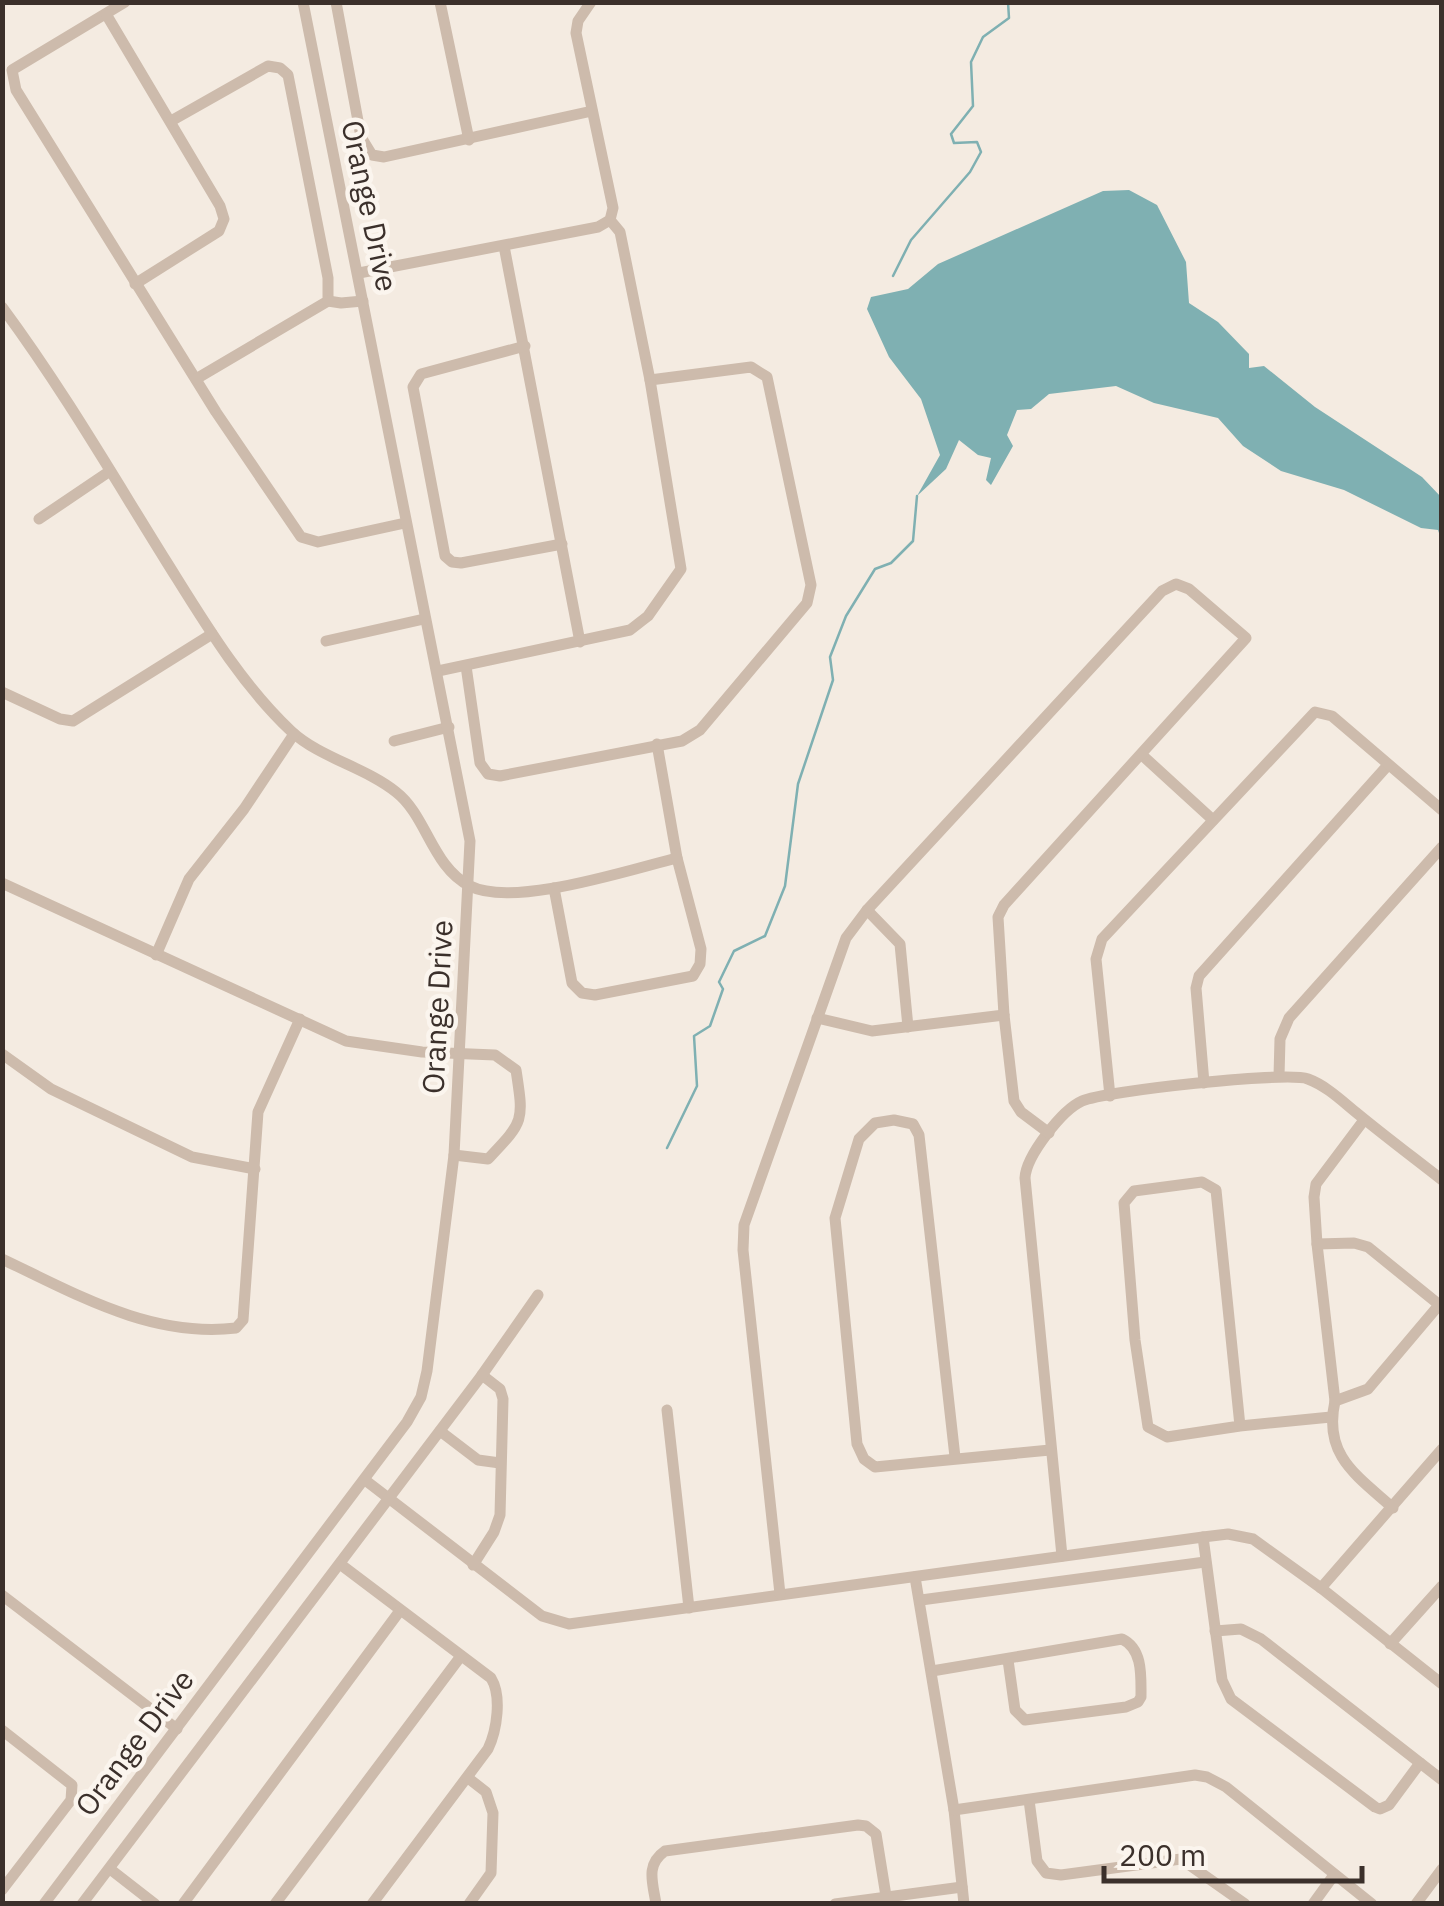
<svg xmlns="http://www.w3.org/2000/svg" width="1444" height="1906" font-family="'IBM Plex Sans',sans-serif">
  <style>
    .water { fill: #7fb0b2 }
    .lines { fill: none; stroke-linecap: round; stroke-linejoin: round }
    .stream { stroke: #7fb0b2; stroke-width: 2.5 }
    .minor { stroke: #cdbbac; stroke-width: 11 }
    .labels { text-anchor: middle; stroke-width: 9; stroke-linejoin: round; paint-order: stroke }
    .street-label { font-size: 30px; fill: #3b302b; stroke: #fbf5ee }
  </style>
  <rect width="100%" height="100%" fill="#f4ebe1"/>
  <!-- water -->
  <polygon class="water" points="1129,190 1157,205 1186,262 1189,303 1218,322 1249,354 1249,368 1264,366 1315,407 1422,477 1441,497 1441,539 1438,530 1421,528 1344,490 1281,471 1243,446 1218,418 1154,403 1116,386 1049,394 1031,409 1017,410 1007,435 1013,446 991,485 986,480 991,458 978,455 959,440 946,469 917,496 940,455 921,399 889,357 867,309 871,297 908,289 938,264 1103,191"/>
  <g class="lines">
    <!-- stream -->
    <g class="stream">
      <polyline points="893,276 911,240 970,172 981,152 977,142 954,143 951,134 973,106 971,62 983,37 1009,18 1008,2"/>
      <polyline points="667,1148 697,1086 694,1036 710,1026 723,989 719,982 734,951 765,936 785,886 798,784 833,680 830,657 846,616 875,569 891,563 913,541 917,496"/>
    </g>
    <!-- minor -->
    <g class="minor">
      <polyline points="125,2 12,70 16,90 216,412 301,537 318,542 405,523"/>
      <polyline points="336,2 361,137 372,155 384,157 592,111"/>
      <polyline points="440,2 469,140"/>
      <polyline points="106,14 220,206 224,219 219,231 135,284"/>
      <polyline points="171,121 268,66 280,68 288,75 328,278 328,301 196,379"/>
      <polyline points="504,246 580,642"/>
      <polyline points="359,273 598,227 610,220 613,208 576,33 578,21 591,2"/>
      <polyline points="328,301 341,303 363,301"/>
      <path d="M2 307C62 388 113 476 166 561 203 620 240 683 291 731 320 758 365 767 396 792 427 816 432 867 470 886 513 908 628 870 677 858"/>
      <polyline points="525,346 421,374 413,387 445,556 452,562 461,563 562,544"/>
      <polyline points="39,519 110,471"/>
      <polyline points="326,641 424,619"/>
      <polyline points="466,666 480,763 488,774 500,776 682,741 700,730 807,603 811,585 767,377 751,367 650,380"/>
      <polyline points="438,671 630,630 648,616 681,569 650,380 620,232 610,220"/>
      <polyline points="2,692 60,719 73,721 212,634"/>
      <polyline points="394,741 449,727"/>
      <polyline points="1142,755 1213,820"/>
      <path d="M2 883 346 1041 422 1052 495 1055 516 1070C524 1122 524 1121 488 1159L454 1155"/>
      <polyline points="554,888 572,983 582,993 595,995 693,976 700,964 701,949 677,858 657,744"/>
      <polyline points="867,910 900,944 908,1027"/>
      <polyline points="156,955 189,879 244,809 294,734"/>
      <polyline points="817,1018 872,1031 1004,1015"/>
      <polyline points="2,1054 51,1089 192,1157 255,1169"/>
      <polyline points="1279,1076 1280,1039 1289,1018 1442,847"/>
      <polyline points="1204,1083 1196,988 1199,976 1388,765"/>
      <polyline points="1110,1096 1096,959 1102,939 1315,712 1332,716 1442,810"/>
      <path d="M1364 1120 1316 1184 1314 1197 1317 1244 1335 1401C1323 1455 1356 1475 1393 1508"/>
      <polyline points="1317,1244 1354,1243 1368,1247 1442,1307"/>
      <path d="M2 1259C76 1294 151 1338 236 1328L243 1320 258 1112 300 1019"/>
      <polyline points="1335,1401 1368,1389 1439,1305"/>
      <polyline points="667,1410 689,1608"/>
      <polyline points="1240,1426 1216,1190 1202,1182 1134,1191 1124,1203 1135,1340 1148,1427 1167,1437 1240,1426 1331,1417"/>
      <polyline points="440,1431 478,1460 500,1463"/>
      <polyline points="955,1457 919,1135 913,1124 894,1120 875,1123 859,1139 835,1218 857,1444 864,1459 875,1467 1050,1450"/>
      <polyline points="365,1480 542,1616 569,1624 1203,1537 1228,1534 1253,1539 1321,1588 1442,1684"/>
      <polyline points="1203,1537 1222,1680 1231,1699 1375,1807 1380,1809 1389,1805 1420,1763"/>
      <path d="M1062 1556 1025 1178C1026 1156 1062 1110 1082 1101 1104 1091 1287 1071 1308 1079 1327 1086 1343 1102 1358 1114 1386 1137 1414 1158 1442 1180"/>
      <path d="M340 1564 491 1678C502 1696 497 1730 488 1749L372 1904"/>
      <polyline points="473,1565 494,1532 500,1515 503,1399 500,1389 482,1375"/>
      <polyline points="915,1577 954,1810 964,1904"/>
      <polyline points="1321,1588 1442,1449"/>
      <polyline points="780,1594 743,1250 744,1225 846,938 867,910 1162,591 1176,584 1189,589 1246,638 1004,905 998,917 1004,1015 1014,1101 1021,1112 1049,1133"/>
      <polyline points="2,1595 177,1729"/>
      <polyline points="921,1600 1205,1562"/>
      <polyline points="1215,1631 1241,1629 1261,1639 1442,1780"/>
      <polyline points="1390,1644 1442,1586"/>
      <path d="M932 1671 1122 1639C1143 1649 1141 1676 1141 1697L1138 1702 1126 1707 1025 1720 1015 1710 1008 1660"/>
      <polyline points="2,1730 72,1785 71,1800 2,1890"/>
      <polyline points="468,1778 486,1792 493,1813 491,1873 469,1904"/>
      <polyline points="1029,1800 1037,1861 1046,1873 1061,1875 1181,1859 1245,1904"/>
      <polyline points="954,1810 1195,1775 1207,1777 1226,1787 1372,1904"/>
      <polyline points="110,1869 155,1904"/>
      <polyline points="44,1904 407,1422 421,1397 427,1371 454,1155 470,841 303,2"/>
      <polyline points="82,1904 482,1375 538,1295"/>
      <polyline points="183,1904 399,1612"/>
      <polyline points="275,1904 461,1656"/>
      <path d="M656 1904C653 1883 645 1865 665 1851L858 1825 866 1826 876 1834 886 1896"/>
      <polyline points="835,1904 962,1887"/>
      <polyline points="1313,1904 1334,1875"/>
      <polyline points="1416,1904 1442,1869"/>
    </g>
  </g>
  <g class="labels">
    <!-- street labels -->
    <g class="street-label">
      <text transform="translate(369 206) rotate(78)" y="10">Orange Drive</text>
      <text transform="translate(438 1007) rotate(-87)" y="10">Orange Drive</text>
      <text transform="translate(135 1743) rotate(-53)" y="10">Orange Drive</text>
    </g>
  </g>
  <!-- border -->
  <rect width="1444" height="1906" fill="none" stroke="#3b302b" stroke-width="10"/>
  <!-- scale -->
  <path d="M1104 1866v15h258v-15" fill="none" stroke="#3b302b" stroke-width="5"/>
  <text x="1119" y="1866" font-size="30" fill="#3b302b" stroke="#fbf5ee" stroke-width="8" paint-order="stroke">200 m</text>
</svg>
